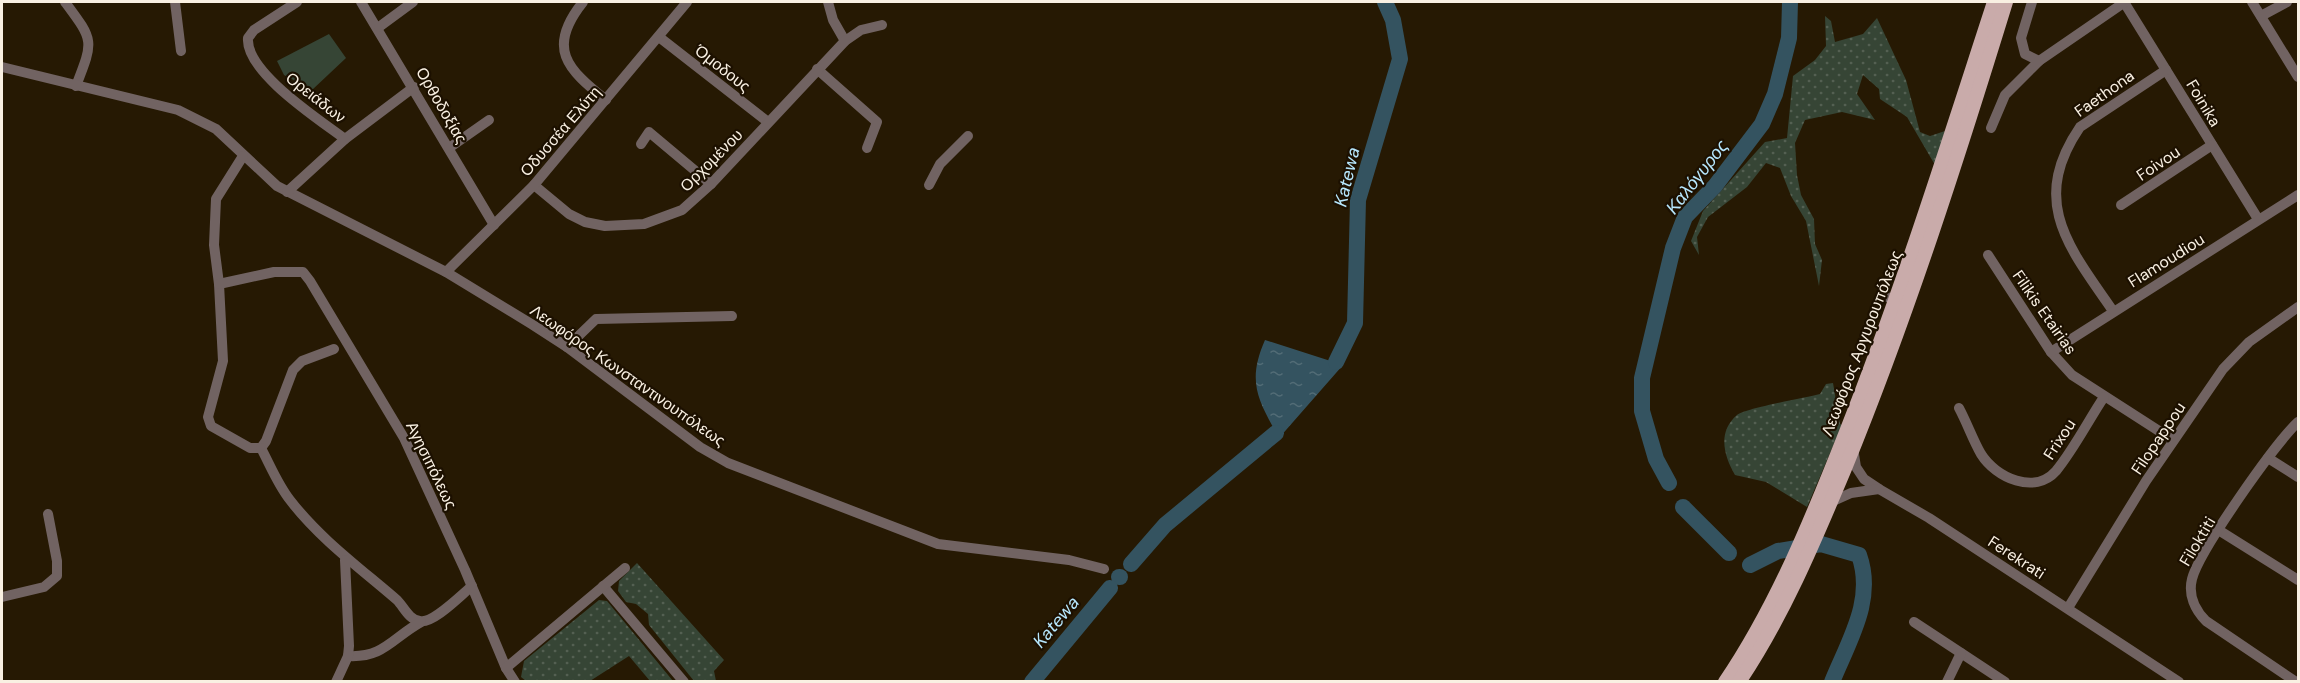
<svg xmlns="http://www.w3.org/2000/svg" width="2300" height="683" font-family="'DM Sans',sans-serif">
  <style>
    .grass { fill: url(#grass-dots) }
    .green { fill: #364535 }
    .water { fill: url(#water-ripples) }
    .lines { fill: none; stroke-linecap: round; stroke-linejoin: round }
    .river { stroke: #345360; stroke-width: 16 }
    .minor { stroke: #716362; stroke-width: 10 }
    .major { stroke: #c9abaa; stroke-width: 14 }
    .labels { text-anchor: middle; stroke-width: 4.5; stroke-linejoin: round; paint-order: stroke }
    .street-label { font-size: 16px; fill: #f9f0e2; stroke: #1c1000 }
    .water-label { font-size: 18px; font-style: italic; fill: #b7e7fd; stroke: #1c1000 }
  </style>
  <defs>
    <pattern id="grass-dots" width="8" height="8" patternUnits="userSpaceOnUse" patternTransform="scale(1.5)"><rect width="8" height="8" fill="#364535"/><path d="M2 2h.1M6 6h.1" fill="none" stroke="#546052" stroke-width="1.8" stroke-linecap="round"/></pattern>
    <pattern id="water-ripples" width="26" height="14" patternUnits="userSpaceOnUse" patternTransform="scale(1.5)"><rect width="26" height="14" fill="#345360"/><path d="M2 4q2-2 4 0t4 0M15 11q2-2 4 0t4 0" fill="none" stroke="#526c76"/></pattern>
  </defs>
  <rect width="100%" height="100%" fill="#261903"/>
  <!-- grass -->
  <g class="grass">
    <polygon points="1825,16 1831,21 1835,42 1863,34 1877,18 1906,80 1920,132 1930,136 1945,131 1935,165 1907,117 1880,99 1879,89 1863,75 1857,94 1875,120 1842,112 1805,120 1795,143 1797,175 1801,195 1814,219 1815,244 1822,260 1819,286 1806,221 1791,196 1780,168 1766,163 1747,187 1708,217 1697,237 1699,255 1691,241 1703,211 1765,142 1787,138 1793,76 1815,60 1826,46"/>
    <path d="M1833 383 1840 424 1842 425 1807 507 1766 482 1735 475C1724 456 1717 432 1737 415 1746 408 1805 398 1820 394L1826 384Z"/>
    <polygon points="637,563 724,660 714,671 716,681 694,681 649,625 648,614 636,604 626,602 618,591 619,581"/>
    <polygon points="599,600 607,601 673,681 650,681 629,656 590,681 526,681 521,677 524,661"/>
  </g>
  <!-- green -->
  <polygon class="green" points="329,34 346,58 312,90 284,75 277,61"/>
  <!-- water -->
  <path class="water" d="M1265 340 1343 365 1279 438C1259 401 1246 383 1265 340Z"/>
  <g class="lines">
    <!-- river -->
    <g class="river">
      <polyline points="1336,362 1355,323 1358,200 1400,59 1393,20 1385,2"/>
      <polyline points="1669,483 1656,459 1642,411 1642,378 1673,248 1685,217 1715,186 1762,124 1775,94 1789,38 1790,2"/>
      <polyline points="1683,507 1729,553"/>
      <polyline points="1131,564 1165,525 1276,433"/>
      <path d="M1750 565 1778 551 1821 544 1859 555C1875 600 1849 640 1832 682"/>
      <polyline points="1119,577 1120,577"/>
      <polyline points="1032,682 1110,588"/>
    </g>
    <!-- minor -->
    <g class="minor">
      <path d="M65 2C94 41 94 40 76 86"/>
      <polyline points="175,2 181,51"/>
      <path d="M297 2 254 30 248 38C245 72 320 120 345 139"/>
      <polyline points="361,2 494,225"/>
      <path d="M583 2C546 48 567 69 606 100"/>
      <polyline points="828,2 833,20 845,41"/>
      <polyline points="2032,2 2021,38 2025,54 2039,61"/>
      <polyline points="2124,2 2258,219"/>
      <polyline points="2252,2 2298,77"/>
      <polyline points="2261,16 2287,2"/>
      <polyline points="379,27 413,2"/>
      <polyline points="659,37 768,122"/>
      <polyline points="2,67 178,110 216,129 277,186 446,272 533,325 567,347 700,447 728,463 938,544 1069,560 1104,569"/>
      <polyline points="817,69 877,122 867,148"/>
      <polyline points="1991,128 2005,95 2039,61 2125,2"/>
      <polyline points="641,144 649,132 711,184"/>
      <polyline points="449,148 489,120"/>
      <polyline points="243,156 216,199 214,245 219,284 223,361 208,417 211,426 250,448 261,448 266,441 293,370 302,361 334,349"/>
      <polyline points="534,185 569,214 585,222 605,226 644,224 682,210 711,184 845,41 861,30 882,25"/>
      <polyline points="929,185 940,164 968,136"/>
      <polyline points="287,192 345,139 414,87"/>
      <polyline points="2121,205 2212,145"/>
      <polyline points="1988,255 2051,352 2072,375 2173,440"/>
      <polyline points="446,272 534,185 687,2"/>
      <polyline points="219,284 274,272 303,272 310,281 404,438 465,570 506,668 515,682"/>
      <polyline points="1881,295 1896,300"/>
      <path d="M2113 311C2069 247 2029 202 2080 127L2166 70"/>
      <polyline points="567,347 596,319 732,316"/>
      <polyline points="2051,352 2298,195"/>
      <path d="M1959 408C1967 423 1973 440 1981 454 1996 478 2035 495 2056 471 2074 449 2088 421 2104 397"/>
      <path d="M261 448C270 465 278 485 290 500 320 539 360 568 397 600 404 607 409 620 420 621 433 624 461 595 472 586"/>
      <polyline points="1853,448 1856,467 1864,479 1879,489 1929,518 2179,682"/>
      <polyline points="2268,458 2298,477"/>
      <polyline points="1831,502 1851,493 1879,489"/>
      <polyline points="2220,531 2298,580"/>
      <polyline points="603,586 684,682"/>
      <polyline points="2,597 44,587 57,576 57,561 48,514"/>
      <polyline points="2068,608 2146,481 2223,369 2249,342 2298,307"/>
      <polyline points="1914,622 2005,682"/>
      <path d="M348 656C384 658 392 638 421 622"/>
      <polyline points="506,668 625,568"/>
      <polyline points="336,682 348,656 349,646 345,560"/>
      <polyline points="1947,682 1961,653"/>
      <path d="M2296 682 2206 621C2195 610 2188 595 2192 579 2199 551 2276 442 2298 422"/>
    </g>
    <!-- major -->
    <g class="major">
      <path d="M1725 682C1777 605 1812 518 1846 432 1902 290 1947 146 1994 2"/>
      <path d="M1739 682C1784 615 1815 540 1846 466 1908 314 1958 158 2006 2"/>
    </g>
  </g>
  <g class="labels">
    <!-- street labels -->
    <g class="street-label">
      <text transform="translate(723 68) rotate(38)" y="6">Όμοδους</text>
      <text transform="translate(2104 93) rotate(-35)" y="6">Faethona</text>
      <text transform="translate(316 97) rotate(38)" y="6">Ορειάδων</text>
      <text transform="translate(2204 103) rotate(59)" y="6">Foinika</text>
      <text transform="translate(442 105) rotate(60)" y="6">Ορθοδοξίας</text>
      <text transform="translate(560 131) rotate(-49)" y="6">Οδυσσέα Ελύτη</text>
      <text transform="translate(711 160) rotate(-45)" y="6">Ορχομένου</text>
      <text transform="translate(2158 163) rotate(-34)" y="6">Foivou</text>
      <text transform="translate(2166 260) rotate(-32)" y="6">Flamoudiou</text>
      <text transform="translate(2045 312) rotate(55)" y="6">Filikis Etairias</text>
      <text transform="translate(1861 343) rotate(-69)" y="6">Λεωφόρος Αργυρουπόλεως</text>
      <text transform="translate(628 375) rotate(35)" y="6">Λεωφόρος Κωνσταντινουπόλεως</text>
      <text transform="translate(2158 438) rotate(-56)" y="6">Filopappou</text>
      <text transform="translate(2059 439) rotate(-57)" y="6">Frixou</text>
      <text transform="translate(432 465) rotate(64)" y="6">Αγησιπόλεως</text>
      <text transform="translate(2197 541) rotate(-59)" y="6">Filoktiti</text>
      <text transform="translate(2017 557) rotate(33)" y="6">Ferekrati</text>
    </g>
    <!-- water labels -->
    <g class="water-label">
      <text transform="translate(1347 177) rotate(-77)" y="6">Katewa</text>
      <text transform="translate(1697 177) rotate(-52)" y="6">Καλόγυρος</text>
      <text transform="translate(1056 622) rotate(-50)" y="6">Katewa</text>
    </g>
  </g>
  <!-- border -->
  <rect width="2300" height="683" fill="none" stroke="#f9f0e2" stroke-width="6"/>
</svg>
